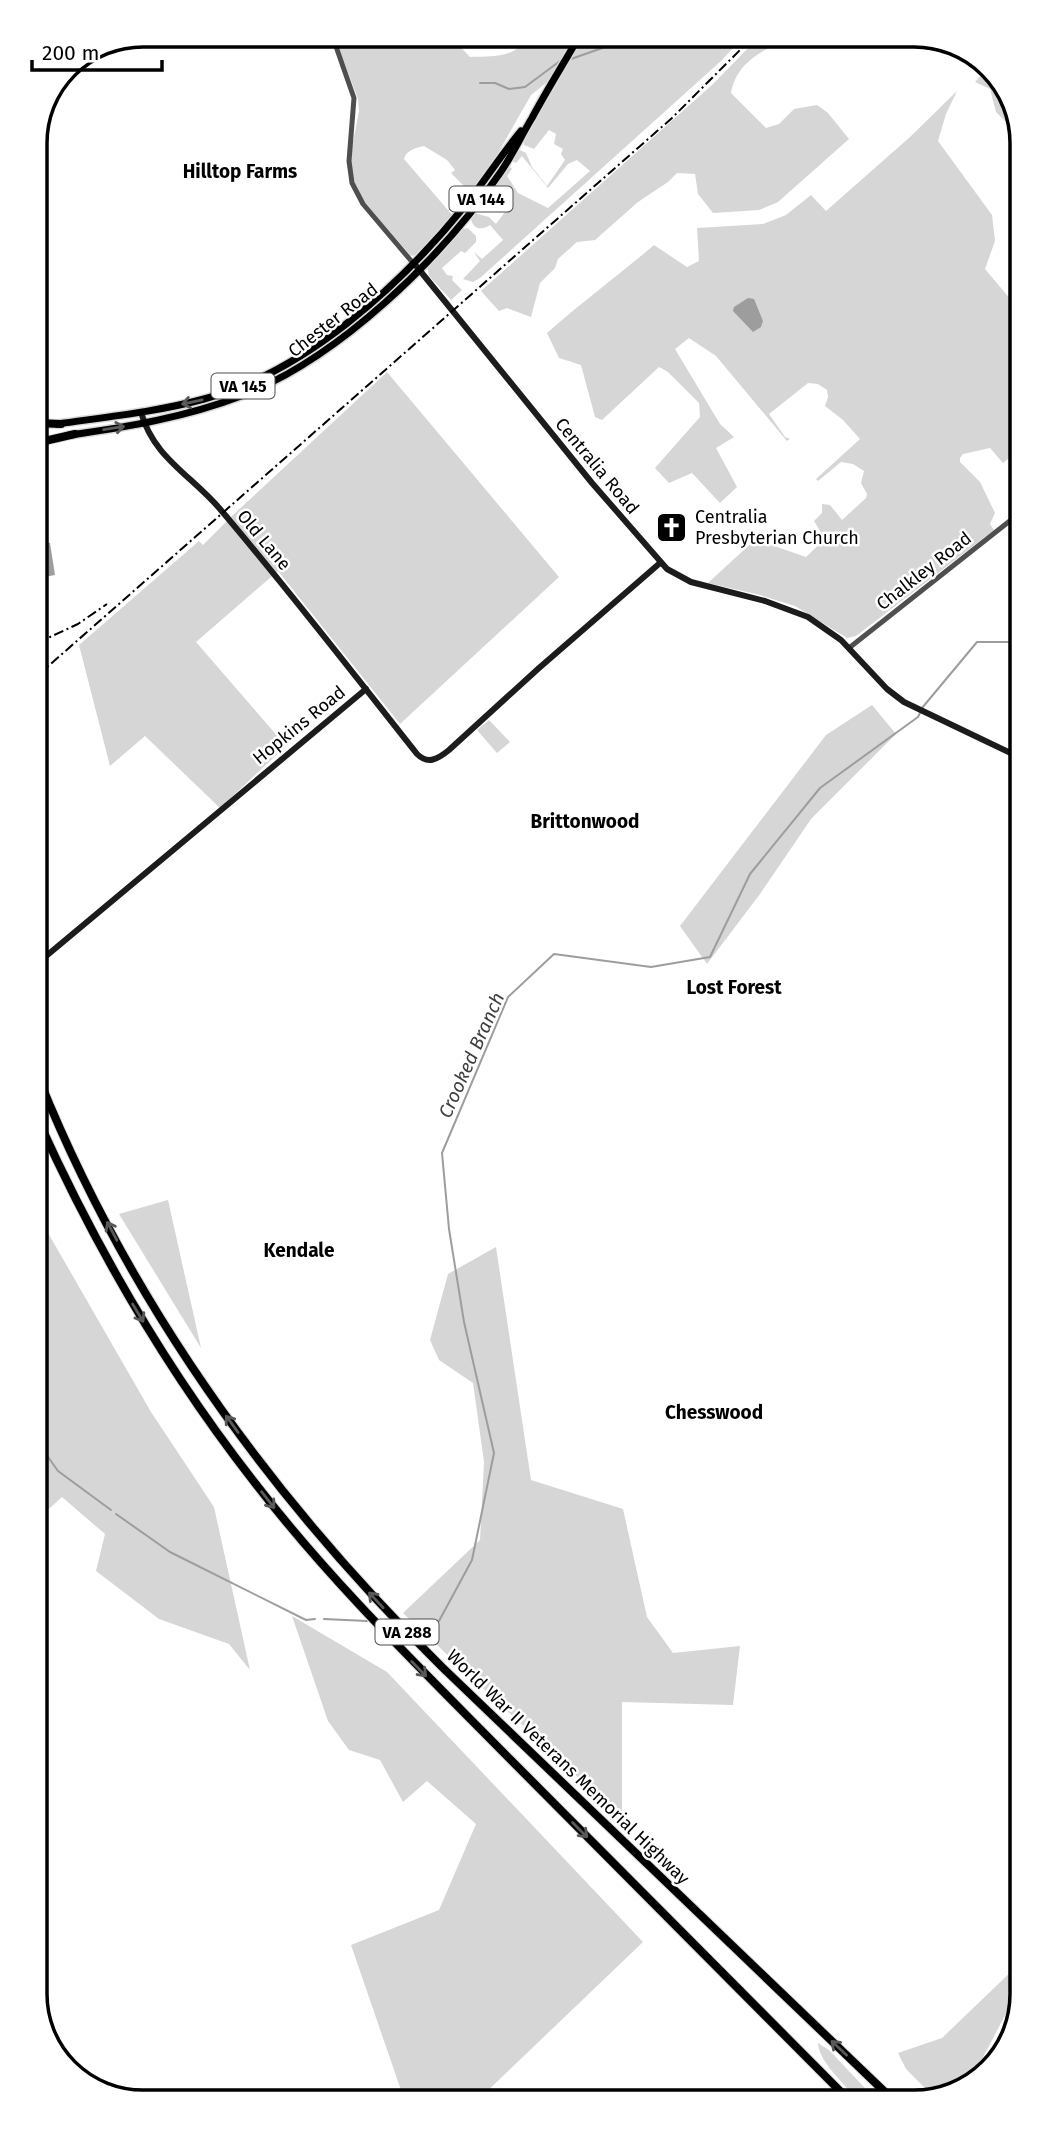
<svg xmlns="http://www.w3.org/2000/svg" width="1057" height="2137" font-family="'Fira Sans',sans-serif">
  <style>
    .green { fill: #d6d6d6 }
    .water { fill: #9d9d9d }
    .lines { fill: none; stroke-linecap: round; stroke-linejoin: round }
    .stream { stroke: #9d9d9d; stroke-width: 2 }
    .primary-casing { stroke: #dbdbdb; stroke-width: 10 }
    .motorway-casing { stroke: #dbdbdb; stroke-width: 10 }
    .tertiary { stroke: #4f4f4f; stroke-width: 5 }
    .secondary { stroke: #1c1c1c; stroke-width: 6 }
    .primary { stroke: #000; stroke-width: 7 }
    .motorway { stroke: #000; stroke-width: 8 }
    .rail { stroke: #000; stroke-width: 2; stroke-dasharray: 10 3.5 2 3.5; stroke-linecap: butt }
    .oneway { stroke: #595959 }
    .labels { text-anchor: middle; stroke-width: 5; stroke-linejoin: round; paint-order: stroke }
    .shield { fill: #fff; stroke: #4c4c4c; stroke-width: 2 }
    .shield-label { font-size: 16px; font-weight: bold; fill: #000 }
    .street-label { font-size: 18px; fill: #000; stroke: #fff }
    .poi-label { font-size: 18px; fill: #000; stroke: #fff; text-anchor: start }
    .neighbourhood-label { font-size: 19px; font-weight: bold; fill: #000; stroke: #fff }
    .water-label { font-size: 19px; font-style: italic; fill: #3e3e3e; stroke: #fff }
    .rim { fill: none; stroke: #000; stroke-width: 3.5 }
  </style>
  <rect width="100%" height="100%" fill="#fff"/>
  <!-- green -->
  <g class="green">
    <path d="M334 35H449L470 57C494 56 516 59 528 35H578L551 79 531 95 485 176 471 193 451 173 455 170 447 160 424 146C416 148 406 150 404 159L453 216 419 254 411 256 365 203 356 189 352 174 350 158 359 111 358 99Z"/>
    <path d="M583 35H745L721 61 480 278 473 282 463 279 480 261 474 252 482 259 503 240 490 225C482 231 472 229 471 218L474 213 489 217 496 224 514 200 494 186 509 166 512 169 507 176 518 193 548 208 590 171 577 160 568 164 548 188 522 156 516 163 511 160 520 150 526 153 532 167 547 186 565 160 561 154 563 149 554 144 556 134 549 130 534 149 524 145 523 138Z"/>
    <path d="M771 35H799C770 47 737 58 731 93L766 128 779 124 794 109 817 105 828 113 849 139 778 202 759 210 713 213 698 194 695 174 677 173 668 182 638 202 595 240 577 242 558 259 555 268 540 283 531 317 507 308 499 311 481 291 713 84 754 42 762 41 767 45 773 38Z"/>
    <polygon points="988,68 1014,102 1012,128 996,112 990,89 975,82"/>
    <path d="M957 91 946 114 938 141 992 215 995 241 985 269 1012 301 1015 298V453L1003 463 990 448 963 454 960 458V462L980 482 995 513 990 524 994 530 856 636 847 638 795 606 760 595 708 583 759 536 774 546 806 557 825 539 814 521 822 513V504L830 505 842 520 866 498 867 494 861 483 864 471 853 464 841 462 818 481 816 479 860 439 843 420 825 406 828 397 827 390 818 384 808 383 769 414 785 437 790 439 787 441 716 356 689 338 675 349 720 424 734 437 716 448 737 487 720 503 692 473 669 483 655 468 700 417 699 403 668 372 659 367 602 420 595 417 581 365 559 358 547 333C582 302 619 275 654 245L687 267 699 261 697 228 763 224 786 215 811 195 826 211 910 137Z"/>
    <polygon points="468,228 476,236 476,242 465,253 461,251 442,268 447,275 453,276 452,280 462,290 451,300 429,276 427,266 463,229"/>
    <polygon points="387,372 559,577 400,724 278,571 196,642 286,746 220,808 145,736 110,766 79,645 199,541 203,545 233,515"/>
    <polygon points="872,705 896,734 811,819 760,894 707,964 680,926 826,735"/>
    <polygon points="489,720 510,742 497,753 477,730"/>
    <polygon points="168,1200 201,1348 119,1214"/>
    <polygon points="40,1219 151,1412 214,1507 250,1670 229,1644 159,1619 96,1571 105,1534 62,1497 41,1516"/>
    <polygon points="496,1247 531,1480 623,1509 647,1617 673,1653 740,1646 733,1705 622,1702 622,1819 403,1613 480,1540 484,1462 473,1383 439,1360 430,1340 448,1274"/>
    <polygon points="292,1616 387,1672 643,1942 480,2098 404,2099 351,1945 439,1910 476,1824 427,1781 403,1802 380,1760 349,1750 328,1721"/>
    <polygon points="1017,1966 1022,1969 1022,1983 970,2082 955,2094 931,2094 906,2069 898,2053 942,2038"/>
    <path d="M818 2043 829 2050 865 2088V2092L861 2095 852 2094C841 2080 819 2061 818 2043Z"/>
  </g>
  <!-- water -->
  <g class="water">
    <polygon points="748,298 754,299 763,321 761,327 753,332 733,311 734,307"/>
    <polygon points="45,541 50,543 55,575 44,577 37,587 37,553"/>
  </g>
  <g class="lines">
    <!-- stream -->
    <g class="stream">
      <polyline points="571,59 608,46 619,35"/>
      <polyline points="480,83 495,83 509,89 525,87 560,61"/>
      <polyline points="922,708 977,642 1016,642"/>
      <polyline points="41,1447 58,1471 111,1510"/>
      <polyline points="116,1514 170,1552 306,1620 315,1619"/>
      <polyline points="324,1619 367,1621"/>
      <polyline points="379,1622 392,1623"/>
      <polyline points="405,1624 428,1626 439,1621 472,1560 494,1453 464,1322 449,1229 442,1153 508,997 554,954 651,967 710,957 750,874 820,788 918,717 920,713"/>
    </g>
    <defs>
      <g id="primary">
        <path d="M57 424C106 417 156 412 204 399 305 372 399 287 464 207 484 182 501 155 521 131"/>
        <path d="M70 435C128 427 186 417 241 396 339 358 441 259 500 173 512 156 521 136 532 118 547 90 564 63 580 35"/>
      </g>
      <g id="motorway">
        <polyline points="36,423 61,424"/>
        <polyline points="36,443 75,434"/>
        <path d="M39 1079C129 1302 272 1499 442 1667L888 2095"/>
        <path d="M39 1122C97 1250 168 1372 255 1483 328 1578 413 1661 497 1746 612 1863 728 1979 844 2095"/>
      </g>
    </defs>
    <!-- primary casing -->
    <use href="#primary" class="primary-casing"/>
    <!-- motorway casing -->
    <use href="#motorway" class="motorway-casing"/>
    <!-- tertiary -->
    <g class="tertiary">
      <polyline points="332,35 354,98 349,161 352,183 363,204 413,263"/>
      <polyline points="849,648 1016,516"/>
      <polyline points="991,2064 1015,2016"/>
    </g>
    <!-- secondary -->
    <g class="secondary">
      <polyline points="417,267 592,483 667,569 691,582 765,601 808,617 841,640 887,689 904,702 1017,756"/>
      <path d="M141 412C153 457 191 475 220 509 288 589 352 672 417 754 428 765 438 759 449 750L539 668 660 563"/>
      <polyline points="39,962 366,689"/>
    </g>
    <!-- primary -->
    <use href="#primary" class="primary"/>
    <!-- motorway -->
    <use href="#motorway" class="motorway"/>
    <!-- rail -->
    <g class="rail">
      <polyline points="37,643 78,624 107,604"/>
      <polyline points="37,676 672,118 755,35"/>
    </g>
  </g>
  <!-- one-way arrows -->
  <defs><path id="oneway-shaft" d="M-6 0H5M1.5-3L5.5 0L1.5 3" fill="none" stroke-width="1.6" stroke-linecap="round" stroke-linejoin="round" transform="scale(1.75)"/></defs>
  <g class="oneway">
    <use href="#oneway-shaft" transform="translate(192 402) rotate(168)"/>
    <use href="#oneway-shaft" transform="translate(114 428) rotate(-9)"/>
    <use href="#oneway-shaft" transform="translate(112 1231) rotate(-118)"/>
    <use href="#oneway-shaft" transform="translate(138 1313) rotate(59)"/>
    <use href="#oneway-shaft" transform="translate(232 1424) rotate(-126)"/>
    <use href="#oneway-shaft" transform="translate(268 1500) rotate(52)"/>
    <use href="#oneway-shaft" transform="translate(376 1600) rotate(-133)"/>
    <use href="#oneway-shaft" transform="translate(419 1669) rotate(46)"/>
    <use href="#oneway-shaft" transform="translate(580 1830) rotate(45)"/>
    <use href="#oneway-shaft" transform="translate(839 2048) rotate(-137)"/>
  </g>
  <!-- icons -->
  <defs>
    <symbol id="church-square" viewBox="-11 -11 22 22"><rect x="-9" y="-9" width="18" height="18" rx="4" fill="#000" stroke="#fff"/><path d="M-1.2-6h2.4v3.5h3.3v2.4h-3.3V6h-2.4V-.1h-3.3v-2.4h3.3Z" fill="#fff"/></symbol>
  </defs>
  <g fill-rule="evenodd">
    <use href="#church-square" x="654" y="510" width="35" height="35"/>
  </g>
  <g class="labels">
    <!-- shield labels -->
    <g class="shield">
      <rect x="449.5" y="186.5" width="63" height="25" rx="5"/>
      <rect x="211.5" y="373.5" width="63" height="25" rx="5"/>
      <rect x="375.5" y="1619.5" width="63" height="25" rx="5"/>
    </g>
    <g class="shield-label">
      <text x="481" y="205">VA 144</text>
      <text x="243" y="392">VA 145</text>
      <text x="407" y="1638">VA 288</text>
    </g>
    <!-- street labels -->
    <g class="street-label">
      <text transform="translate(333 320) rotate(-38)" y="6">Chester Road</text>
      <text transform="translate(597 466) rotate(50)" y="6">Centralia Road</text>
      <text transform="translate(264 540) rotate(50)" y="6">Old Lane</text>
      <text transform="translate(924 571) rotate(-38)" y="6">Chalkley Road</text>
      <text transform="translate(299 725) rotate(-39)" y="6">Hopkins Road</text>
      <text transform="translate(568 1767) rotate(44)" y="6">World War II Veterans Memorial Highway</text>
    </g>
    <!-- poi labels -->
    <g class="poi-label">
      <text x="695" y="523">Centralia<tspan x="695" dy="21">Presbyterian Church</tspan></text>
    </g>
    <!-- neighbourhood labels -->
    <g class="neighbourhood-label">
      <text x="240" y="178">Hilltop Farms</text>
      <text x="585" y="828">Brittonwood</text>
      <text x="734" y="994">Lost Forest</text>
      <text x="299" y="1257">Kendale</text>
      <text x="714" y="1419">Chesswood</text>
    </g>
    <!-- water labels -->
    <g class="water-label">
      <text transform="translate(471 1055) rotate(-66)" y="7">Crooked Branch</text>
    </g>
  </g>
  <!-- crop -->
  <path d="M0 0H1057V2137H0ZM143 47H914A96 96 0 0 1 1010 143V1994A96 96 0 0 1 914 2090H143A96 96 0 0 1 47 1994V143A96 96 0 0 1 143 47Z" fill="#fff" fill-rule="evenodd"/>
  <path class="rim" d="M143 47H914A96 96 0 0 1 1010 143V1994A96 96 0 0 1 914 2090H143A96 96 0 0 1 47 1994V143A96 96 0 0 1 143 47Z"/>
  <!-- scale -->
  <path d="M32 60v10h130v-10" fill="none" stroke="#000000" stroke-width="3.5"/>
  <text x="42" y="60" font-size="21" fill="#000000" stroke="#ffffff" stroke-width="5" paint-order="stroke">200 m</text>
</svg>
